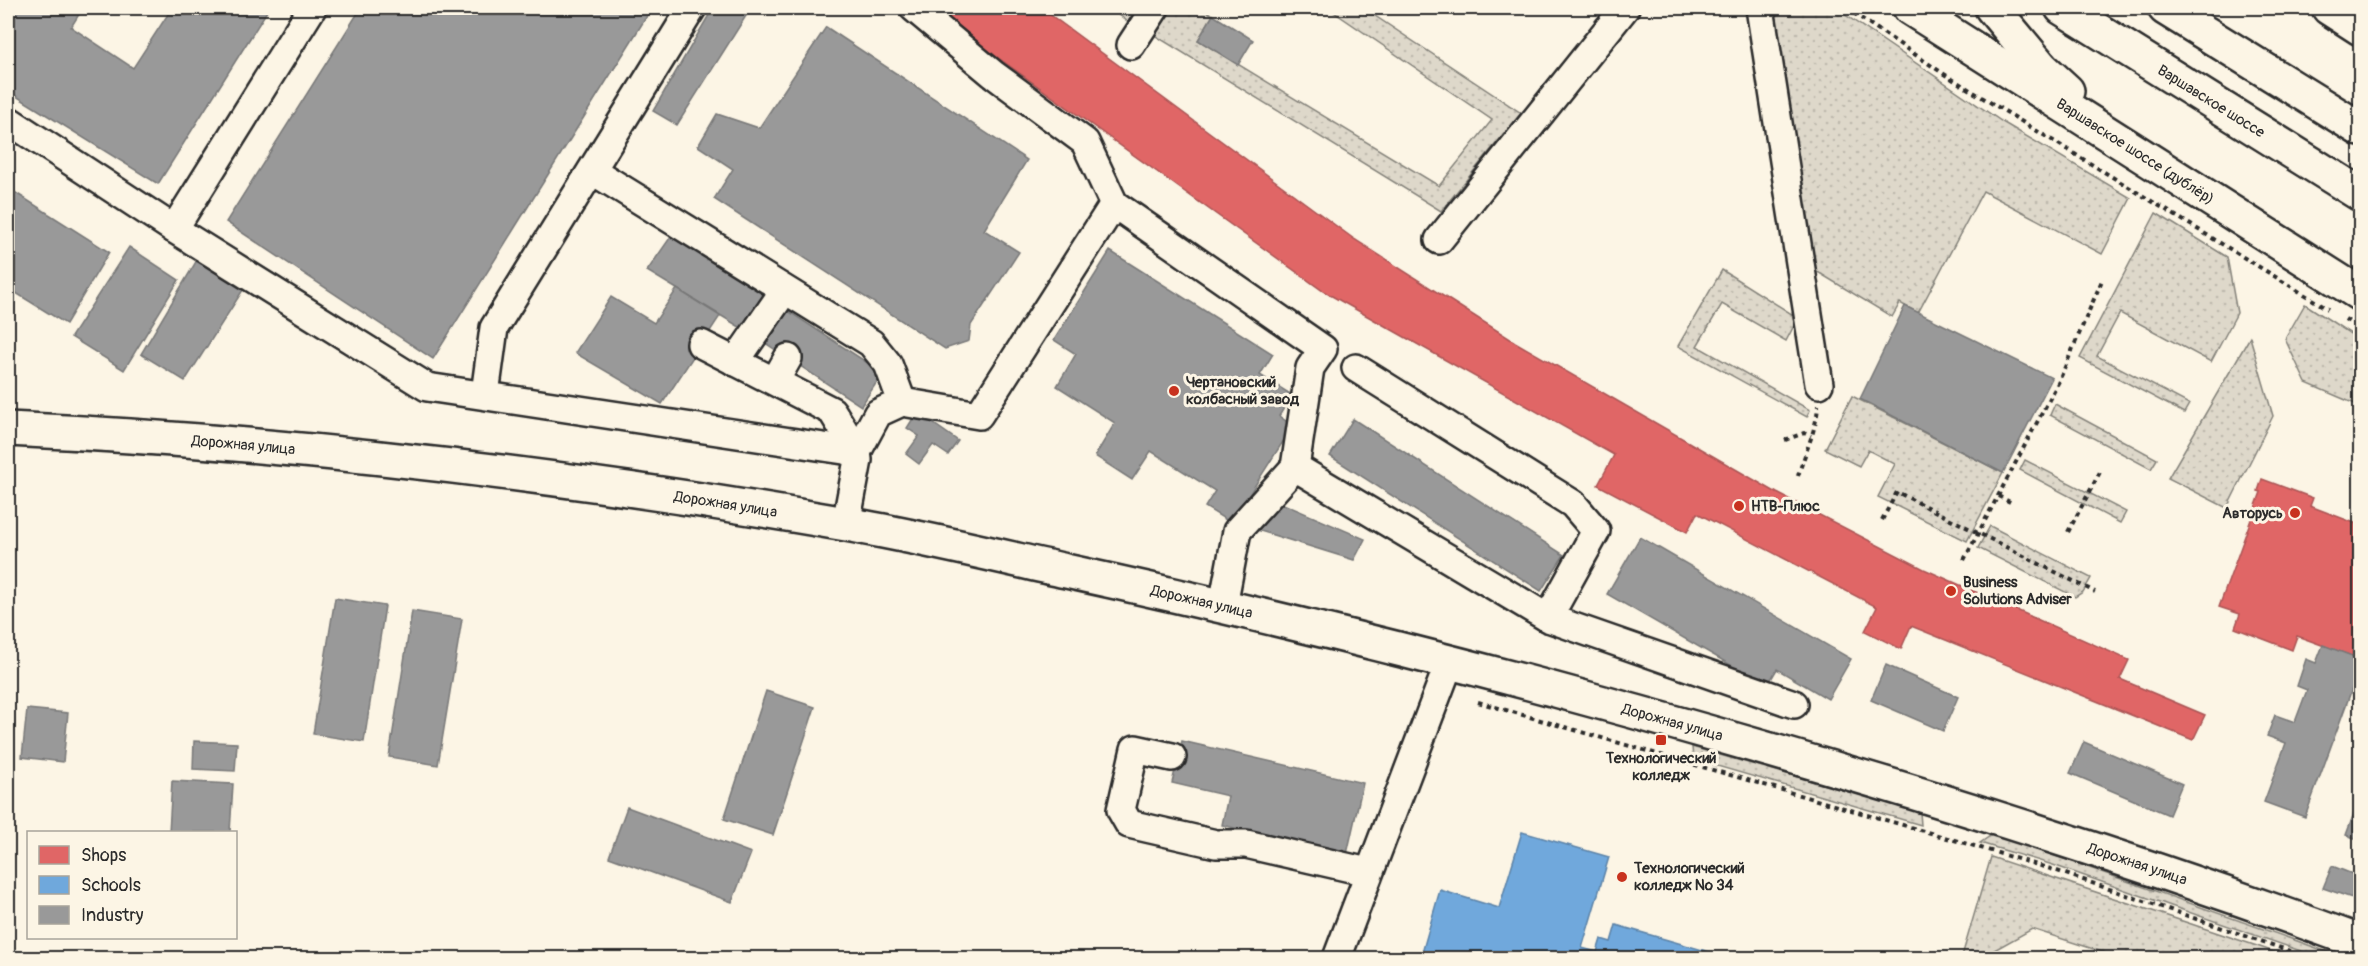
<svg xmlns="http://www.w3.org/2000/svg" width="2368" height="966" font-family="Pangolin,sans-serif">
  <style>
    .grass { fill: url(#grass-dots); stroke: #84827a; stroke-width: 1.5 }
    .shops { fill: #e06666; stroke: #aa5454; stroke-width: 1.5 }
    .schools { fill: #6fa8dc; stroke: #5b82a7; stroke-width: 1.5 }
    .industry { fill: #999; stroke: #787878; stroke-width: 1.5 }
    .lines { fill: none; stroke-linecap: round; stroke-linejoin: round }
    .minor-casing { stroke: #2b2b2b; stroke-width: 32 }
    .major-casing { stroke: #2b2b2b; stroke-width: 38 }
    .path { stroke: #2b2b2b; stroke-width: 4; stroke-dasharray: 4.5 4.5; stroke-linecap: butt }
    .minor { stroke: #fcf5e5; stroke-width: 27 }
    .major { stroke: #fcf5e5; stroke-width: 33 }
    .poi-dot { fill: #c8321e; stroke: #fcf5e5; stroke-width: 2 }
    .labels { text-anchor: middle; stroke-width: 6; stroke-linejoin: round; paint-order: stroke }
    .street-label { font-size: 15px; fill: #2b2b2b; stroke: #fcf5e5 }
    .poi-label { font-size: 15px; font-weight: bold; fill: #2b2b2b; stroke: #fcf5e5; text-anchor: start }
  </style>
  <defs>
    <pattern id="grass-dots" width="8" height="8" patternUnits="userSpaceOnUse" patternTransform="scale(1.5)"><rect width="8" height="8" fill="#ded8ca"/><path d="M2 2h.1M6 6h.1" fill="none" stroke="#bfbaae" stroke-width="1.8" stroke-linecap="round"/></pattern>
  </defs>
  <rect width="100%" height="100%" fill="#fcf5e5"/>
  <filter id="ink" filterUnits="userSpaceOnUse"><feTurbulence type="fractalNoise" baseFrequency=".0167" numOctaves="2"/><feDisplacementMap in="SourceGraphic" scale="12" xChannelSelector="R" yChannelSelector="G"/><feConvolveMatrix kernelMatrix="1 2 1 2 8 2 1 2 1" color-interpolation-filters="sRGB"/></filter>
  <g filter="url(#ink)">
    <!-- grass -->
    <g class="grass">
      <polygon points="1110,8 1142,8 1131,24"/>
      <polygon points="1168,8 1201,8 1213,15 1198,40 1439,186 1492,120 1328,8 1363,8 1521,113 1441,211 1151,33"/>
      <polygon points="1766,8 1835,8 2004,123 2131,198 2102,254 1983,191 1918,313 1900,303 1892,317 1816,271"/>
      <polygon points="2156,213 2227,257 2237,313 2211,362 2120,313 2097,356 2189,404 2184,413 2080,358"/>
      <polygon points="1722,270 1798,318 1786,341 1722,304 1697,346 1810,410 1807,417 1678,346"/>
      <polygon points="2305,304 2360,340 2360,406 2306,383 2285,339"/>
      <polygon points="2250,337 2273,416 2227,508 2168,478"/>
      <polygon points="1852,396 2003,473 1967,541 1878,497 1895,464 1868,450 1859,466 1825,449"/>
      <polygon points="2055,404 2157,459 2151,469 2050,415"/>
      <polygon points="2025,460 2126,512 2120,523 2020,470"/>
      <polygon points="1990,526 2091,578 2083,592 2075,597 1978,548"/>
      <polygon points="1692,747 1920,812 1921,825 1693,759"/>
      <polygon points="1993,834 2300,942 2344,958 2321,958 2053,865 1980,843"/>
      <polygon points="1991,857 2257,946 2291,958 2121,958 2032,929 1980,958 1962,956"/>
    </g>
    <!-- shops -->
    <g class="shops">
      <polygon points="936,8 1041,8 1354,239 1515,342 1777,493 1924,569 2129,660 2120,679 2205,715 2193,740 1911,626 1901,649 1865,631 1877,607 1697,513 1687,532 1598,485 1614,455 1323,291 969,37"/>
      <polygon points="2262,479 2313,498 2310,506 2360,525 2360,659 2297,636 2292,650 2235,628 2240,614 2219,607 2261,492 2258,491"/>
    </g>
    <!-- schools -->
    <g class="schools">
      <polygon points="1522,832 1609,857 1582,948 1597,952 1601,939 1611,942 1616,925 1730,958 1442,958 1422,953 1440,890 1499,908"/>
      <polygon points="1776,952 1788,955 1788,958 1774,958"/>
    </g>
    <!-- industry -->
    <g class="industry">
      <polygon points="8,8 83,8 71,27 133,68 172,8 269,8 158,184 8,91"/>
      <polygon points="361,8 652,8 433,359 226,222"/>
      <polygon points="713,8 751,8 677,125 653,111"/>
      <polygon points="1213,15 1253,40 1238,65 1198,40"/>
      <polygon points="826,27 1027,160 984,230 1019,252 971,325 969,341 945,349 714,199 733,169 698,146 717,114 759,128"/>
      <polygon points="8,188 109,252 66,324 8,288"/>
      <polygon points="672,235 883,373 861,406 753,335 647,271"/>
      <polygon points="129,247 179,280 124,370 71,337"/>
      <polygon points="1110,251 1273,354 1260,375 1292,395 1279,416 1293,426 1231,523 1205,507 1215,491 1151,451 1132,480 1095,456 1115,423 1057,386 1076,354 1054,340"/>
      <polygon points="197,260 243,290 185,381 141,354"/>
      <polygon points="677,289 720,316 662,404 575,353 611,297 654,323"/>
      <polygon points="1905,306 2052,378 2003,473 1860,399"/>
      <polygon points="917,412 958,441 948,455 933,445 919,464 906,454 919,436 907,428"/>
      <polygon points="1353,419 1564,555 1541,591 1330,456"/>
      <polygon points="1274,500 1365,539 1354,560 1257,530"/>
      <polygon points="1640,537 1851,659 1828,699 1777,669 1767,686 1607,594"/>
      <polygon points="335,598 385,606 364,742 313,734"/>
      <polygon points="412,611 462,619 438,765 389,757"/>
      <polygon points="2323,645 2360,659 2360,667 2305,817 2264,802 2286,743 2267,736 2275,715 2295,722 2307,690 2297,686 2306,659 2316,663"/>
      <polygon points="1886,665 1958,697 1943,731 1871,700"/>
      <polygon points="766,691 815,707 773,835 724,819"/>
      <polygon points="27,709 68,713 63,762 22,757"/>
      <polygon points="194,741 237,743 235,771 193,769"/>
      <polygon points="1182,741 1363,783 1347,854 1222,825 1228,796 1172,783"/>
      <polygon points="2084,742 2182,784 2169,815 2070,773"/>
      <polygon points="172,781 233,784 230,832 169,832"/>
      <polygon points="2360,797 2360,840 2346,835"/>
      <polygon points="627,807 751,853 732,902 609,857"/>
      <polygon points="2332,866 2360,877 2355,899 2323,888"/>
    </g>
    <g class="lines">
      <defs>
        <g id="minor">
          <polyline points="914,8 993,74 1085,142 1114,204 1323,349 1310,368 1295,467 1237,531 1223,605"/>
          <polyline points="1760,8 1819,384"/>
          <polyline points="1131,45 1155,8"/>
          <polyline points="8,120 174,229 427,387 857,452 858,460 846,524"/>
          <polyline points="593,171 871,343 888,364 902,402"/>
          <polyline points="174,229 312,8"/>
          <polyline points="1439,240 1625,8"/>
          <polyline points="701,344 832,411 857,452"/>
          <polyline points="735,362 784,291"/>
          <polyline points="1356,368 1573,504 1596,531 1548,618"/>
          <polyline points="775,381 788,358"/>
          <polyline points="485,394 494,328 692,8"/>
          <polyline points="857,452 878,413 902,402 979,415 1114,204"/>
          <polyline points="1295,467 1548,618 1794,704"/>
          <polyline points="1172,757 1135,749 1121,810 1129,824 1216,844 1246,844 1368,872"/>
          <polyline points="1337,958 1450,661"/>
        </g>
        <g id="major">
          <path id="s1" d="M1910 8 2360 294"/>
          <polyline points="1992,8 2042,68 2067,91"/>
          <path id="s2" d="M2062 8 2360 194"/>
          <polyline points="2165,8 2360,129"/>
          <polyline points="2329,8 2360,28"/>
          <path id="s3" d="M8 429C286 442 565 475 840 523 916 536 990 554 1066 571 1240 609 1413 651 1585 698 1846 769 2106 848 2360 942"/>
        </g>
      </defs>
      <!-- minor casing -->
      <use href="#minor" class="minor-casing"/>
      <!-- major casing -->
      <use href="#major" class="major-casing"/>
      <!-- path -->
      <g class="path">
        <polyline points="1846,8 1944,74 2328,309"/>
        <polyline points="2345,319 2360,329"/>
        <polyline points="1785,440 1804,433 1811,436"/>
        <path d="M1798 476C1805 452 1817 429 1818 405"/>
        <polyline points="1998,496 2012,503"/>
        <polyline points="1882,520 1897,492 2095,592"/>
        <polyline points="2068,532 2100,472"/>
        <polyline points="1964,560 2059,381 2103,278"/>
        <polyline points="1478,702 1951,839 2054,870 2310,958"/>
      </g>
      <!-- minor -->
      <use href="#minor" class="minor"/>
      <!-- major -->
      <use href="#major" class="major"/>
    </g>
  </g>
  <!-- markers -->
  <g class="poi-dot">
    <circle cx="1174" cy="391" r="6"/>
    <circle cx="1739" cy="506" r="6"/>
    <circle cx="2295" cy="513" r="6"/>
    <circle cx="1951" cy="591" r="6"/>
    <rect x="1655" y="734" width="12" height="12" rx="3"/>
    <circle cx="1622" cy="877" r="6"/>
  </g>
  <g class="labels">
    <!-- street labels -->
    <g class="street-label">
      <text dy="5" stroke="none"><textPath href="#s2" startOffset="176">Варшавское шоссе</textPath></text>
      <text dy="5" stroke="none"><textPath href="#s1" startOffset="267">Варшавское шоссе (дублёр)</textPath></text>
      <text dy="5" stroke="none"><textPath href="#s3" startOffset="236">Дорожная улица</textPath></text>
      <text dy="5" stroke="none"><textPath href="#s3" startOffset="722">Дорожная улица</textPath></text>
      <text dy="5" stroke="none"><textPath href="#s3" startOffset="1208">Дорожная улица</textPath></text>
      <text dy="5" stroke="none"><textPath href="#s3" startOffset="1694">Дорожная улица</textPath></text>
      <text dy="5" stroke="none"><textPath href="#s3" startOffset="2180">Дорожная улица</textPath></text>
    </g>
    <!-- poi labels -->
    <g class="poi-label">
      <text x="1186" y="387">Чертановский<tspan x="1186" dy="17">колбасный завод</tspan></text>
      <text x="1751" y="511">НТВ-Плюс</text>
      <text x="2283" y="518" text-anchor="end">Авторусь</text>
      <text x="1963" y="587">Business<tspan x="1963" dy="17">Solutions Adviser</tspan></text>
      <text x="1661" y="763" text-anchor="middle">Технологический<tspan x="1661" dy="17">колледж</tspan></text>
      <text x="1634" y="873">Технологический<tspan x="1634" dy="17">колледж № 34</tspan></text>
    </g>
  </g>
  <!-- margin -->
  <rect width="2368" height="966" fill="none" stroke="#fcf5e5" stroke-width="30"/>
  <rect x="15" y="15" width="2338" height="936" fill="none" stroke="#2b2b2b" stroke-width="2" filter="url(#ink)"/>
  <!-- legend -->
  <rect x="27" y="831" width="210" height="108" fill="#fcf5e5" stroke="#a8a49b" stroke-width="1.5"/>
  <rect x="39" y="846" width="30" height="18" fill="#e06666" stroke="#a8a49b" stroke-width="1.5"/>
  <text x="81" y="861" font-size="18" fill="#2b2b2b">Shops</text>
  <rect x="39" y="876" width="30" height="18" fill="#6fa8dc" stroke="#a8a49b" stroke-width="1.5"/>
  <text x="81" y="891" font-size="18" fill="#2b2b2b">Schools</text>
  <rect x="39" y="906" width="30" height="18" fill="#999999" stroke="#a8a49b" stroke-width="1.5"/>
  <text x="81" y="921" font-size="18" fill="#2b2b2b">Industry</text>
</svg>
